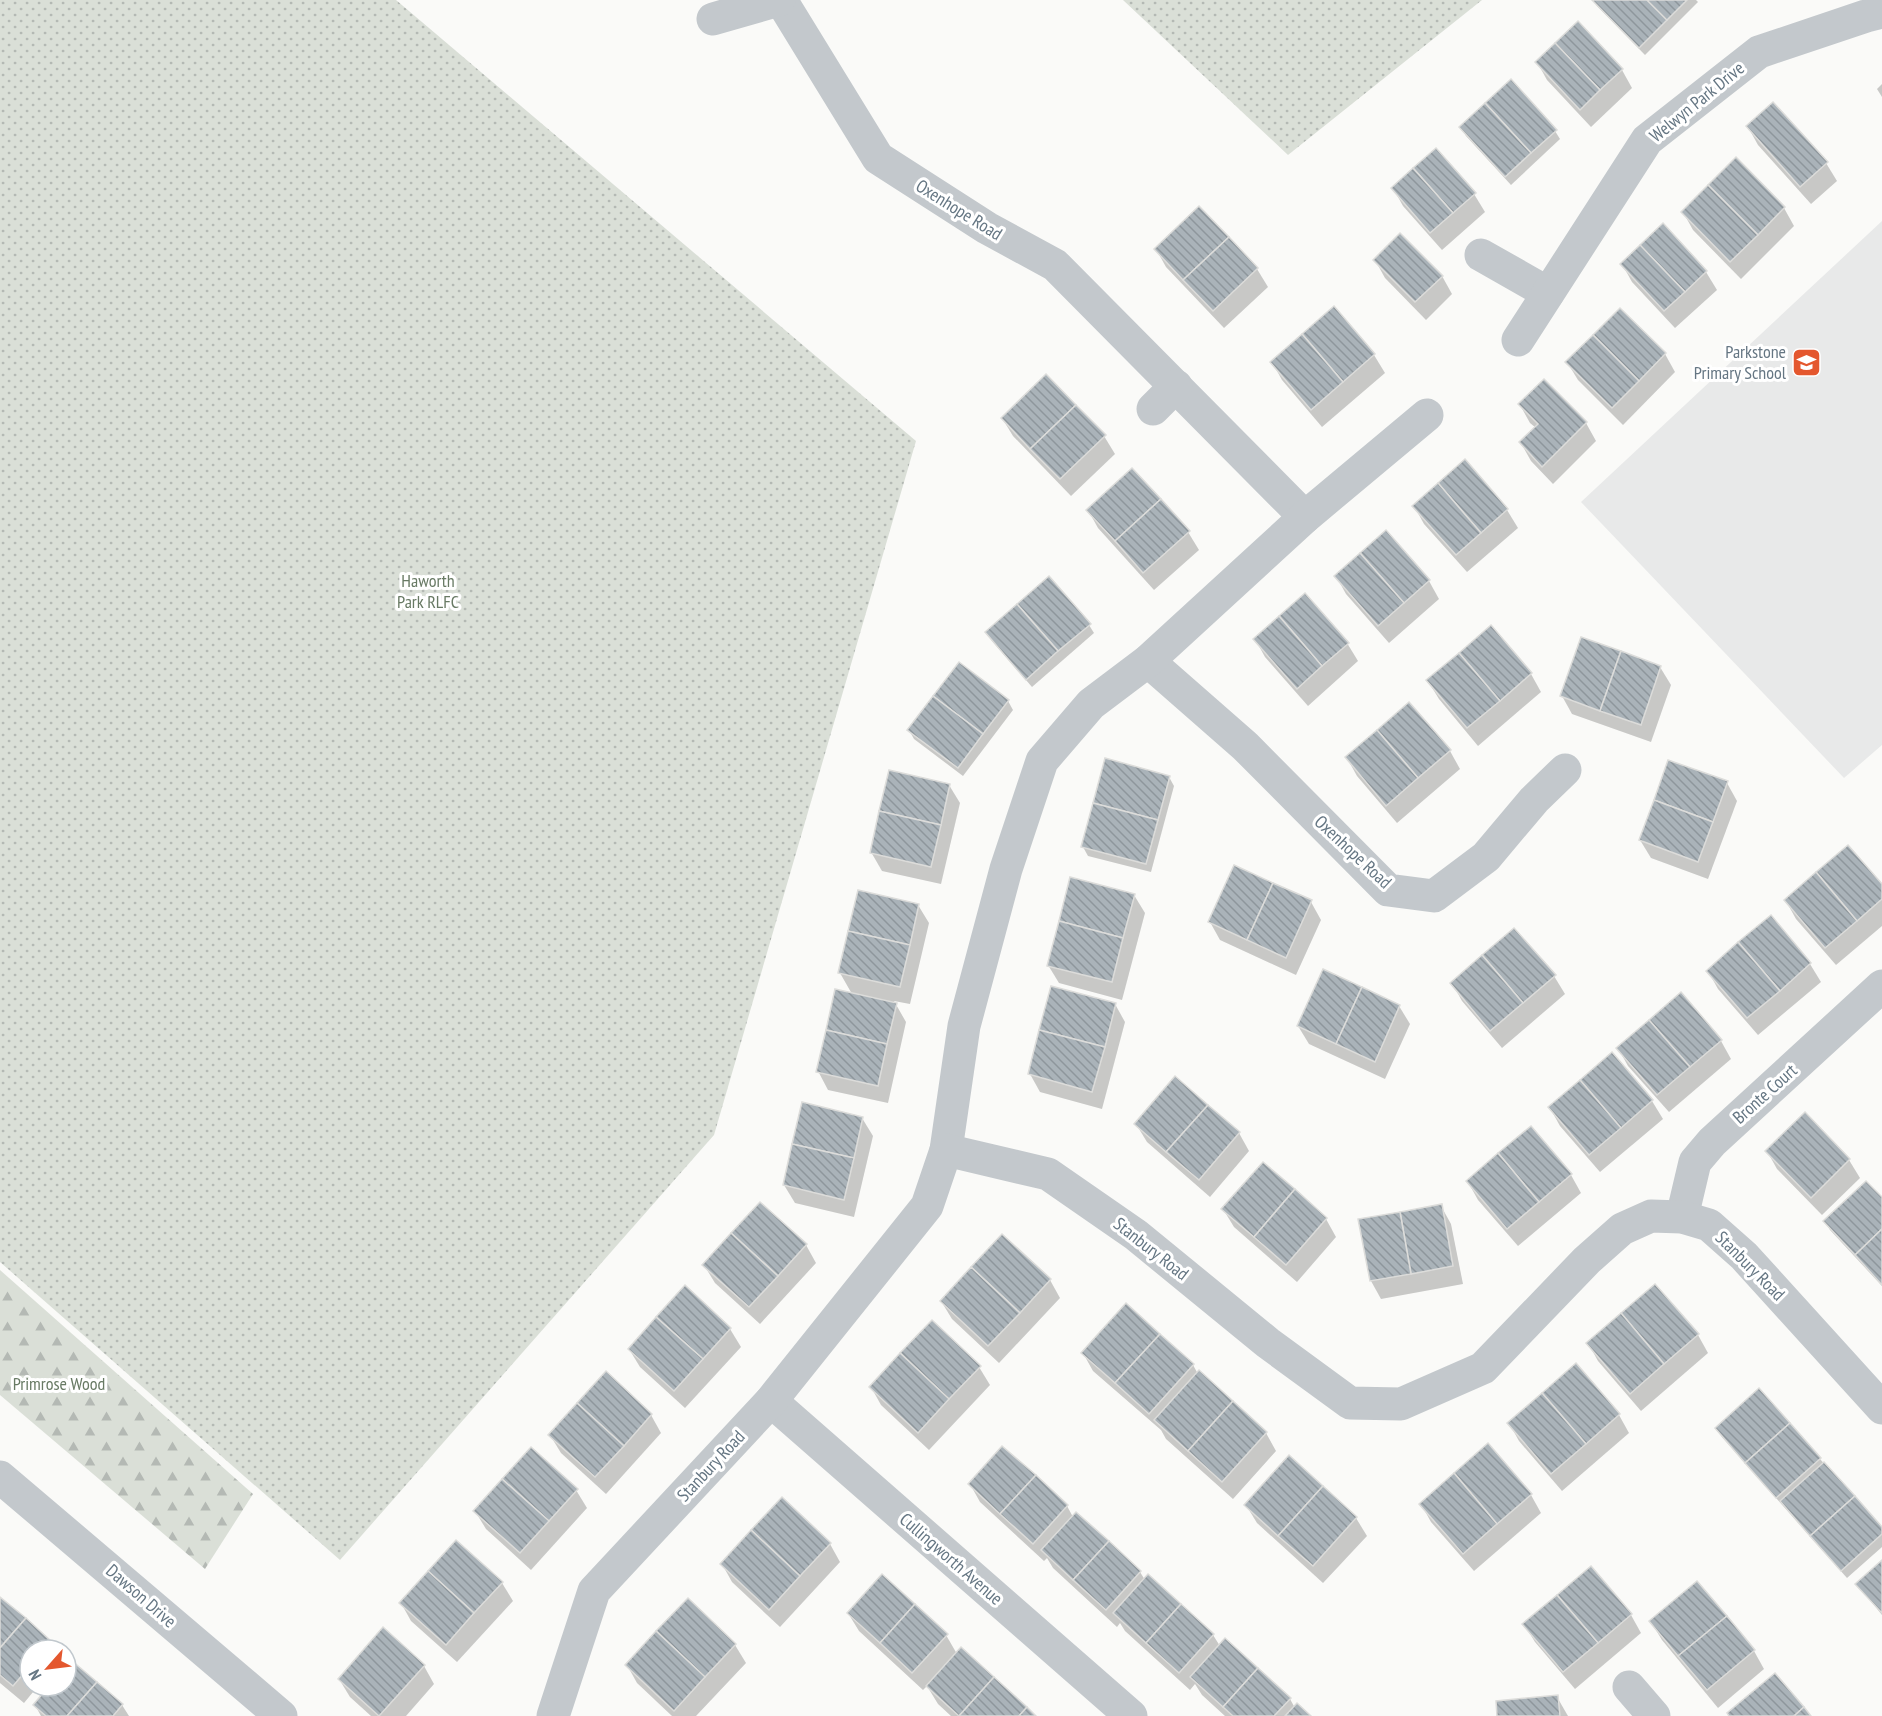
<svg xmlns="http://www.w3.org/2000/svg" width="1882" height="1716" font-family="'PT Sans Narrow',sans-serif">
  <style>
    .built { fill: #e8e9e9 }
    .green { fill: url(#green-dots) }
    .forest { fill: url(#forest-firs) }
    .shadow { fill: #0003 }
    .building { fill: url(#building-back-hatch); stroke: #dcdcda; stroke-width: 1.5 }
    .lines { fill: none; stroke-linecap: round; stroke-linejoin: round }
    .minor { stroke: #c3c8cc; stroke-width: 33 }
    .labels { text-anchor: middle; stroke-width: 6; stroke-linejoin: round; paint-order: stroke }
    .street-label { font-size: 18px; fill: #657683; stroke: #fff }
    .poi-label { font-size: 18px; fill: #657683; stroke: #fff; text-anchor: end }
    .park-label { font-size: 18px; fill: #687a64; stroke: #fff }
  </style>
  <defs>
    <pattern id="green-dots" width="8" height="8" patternUnits="userSpaceOnUse" patternTransform="scale(1.5)"><rect width="8" height="8" fill="#dadfd7"/><path d="M2 2h.1M6 6h.1" fill="none" stroke="#b4b9b4" stroke-width="1.8" stroke-linecap="round"/></pattern>
    <pattern id="forest-firs" width="22" height="20" patternUnits="userSpaceOnUse" patternTransform="scale(1.5)"><rect width="22" height="20" fill="#dadfd7"/><path d="M5 1l3.5 6h-7zM16 11l3.5 6h-7z" fill="#b4b9b4"/></pattern>
    <pattern id="building-back-hatch" width="6" height="6" patternUnits="userSpaceOnUse" patternTransform="scale(1.5)"><rect width="6" height="6" fill="#aab3b9"/><path d="M-1 5l2 2M0 0l6 6M5-1l2 2" fill="none" stroke="#8e969c"/></pattern>
  </defs>
  <rect width="100%" height="100%" fill="#fafaf8"/>
  <!-- built -->
  <polygon class="built" points="1882,221 1882,745 1844,778 1581,502"/>
  <!-- green -->
  <g class="green">
    <polygon points="0,0 396,0 916,441 714,1135 340,1560 0,1262"/>
    <polygon points="1123,0 1482,0 1288,155"/>
  </g>
  <!-- forest -->
  <polygon class="forest" points="0,1270 253,1494 205,1569 0,1395"/>
  <!-- shadow -->
  <g class="shadow">
    <polygon points="1593,0 1696,0 1698,2 1645,55 1597,6"/>
    <polygon points="1537,62 1622,70 1632,88 1591,127 1547,80"/>
    <polygon points="1882,84 1882,97 1877,89"/>
    <polygon points="1461,127 1555,131 1560,139 1511,185 1466,136"/>
    <polygon points="1748,127 1826,163 1837,181 1811,204 1758,145"/>
    <polygon points="1736,159 1784,208 1794,226 1741,279 1693,230 1683,212"/>
    <polygon points="1393,188 1474,194 1485,212 1442,250 1403,206"/>
    <polygon points="1156,249 1257,269 1268,287 1224,328 1166,267"/>
    <polygon points="1375,260 1442,276 1452,294 1426,320 1385,278"/>
    <polygon points="1622,264 1706,272 1717,290 1675,328 1632,282"/>
    <polygon points="1334,308 1374,355 1385,373 1322,427 1282,380 1272,362"/>
    <polygon points="1620,310 1665,354 1675,372 1623,425 1578,380 1567,362"/>
    <polygon points="1520,405 1586,423 1596,441 1553,484 1531,461 1521,443 1536,428 1530,423"/>
    <polygon points="1002,418 1104,436 1115,454 1071,496 1013,436"/>
    <polygon points="1464,461 1507,510 1518,528 1467,572 1424,524 1414,506"/>
    <polygon points="1088,510 1188,532 1199,550 1154,590 1098,528"/>
    <polygon points="1336,576 1429,581 1439,599 1389,643 1346,594"/>
    <polygon points="1089,625 1094,633 1032,687 992,641 987,632"/>
    <polygon points="1255,639 1347,643 1358,661 1308,706 1265,657"/>
    <polygon points="1660,667 1671,685 1651,742 1572,714 1562,696"/>
    <polygon points="1531,674 1541,692 1478,746 1439,699 1428,681"/>
    <polygon points="1008,701 1013,710 963,776 914,739 909,730"/>
    <polygon points="1450,751 1460,769 1397,823 1357,776 1347,758"/>
    <polygon points="1169,777 1174,786 1151,872 1088,856 1083,847"/>
    <polygon points="1727,783 1737,801 1708,879 1651,858 1640,840"/>
    <polygon points="949,785 960,803 941,884 882,871 871,852"/>
    <polygon points="1882,886 1882,926 1836,965 1796,919 1786,901"/>
    <polygon points="1134,895 1145,913 1122,1000 1059,983 1048,965"/>
    <polygon points="1311,902 1321,920 1296,975 1220,940 1210,922"/>
    <polygon points="918,905 929,923 910,1004 894,1001 906,1022 888,1103 828,1090 818,1071 852,994 840,973"/>
    <polygon points="1771,917 1810,964 1821,982 1758,1035 1718,989 1708,971"/>
    <polygon points="1554,976 1565,994 1502,1048 1462,1001 1452,983"/>
    <polygon points="1115,1004 1125,1022 1102,1109 1040,1092 1030,1074"/>
    <polygon points="1399,1006 1410,1024 1385,1079 1309,1044 1298,1026"/>
    <polygon points="1721,1041 1731,1059 1669,1112 1628,1066 1618,1048"/>
    <polygon points="1612,1054 1652,1101 1663,1119 1600,1172 1560,1126 1550,1108"/>
    <polygon points="1176,1079 1239,1133 1249,1151 1210,1197 1147,1142 1136,1124"/>
    <polygon points="1805,1114 1849,1160 1860,1178 1822,1215 1777,1169 1767,1151"/>
    <polygon points="862,1118 873,1136 854,1217 795,1203 784,1185"/>
    <polygon points="1571,1175 1581,1193 1518,1246 1478,1200 1468,1182"/>
    <polygon points="1882,1199 1882,1286 1830,1230 1825,1221"/>
    <polygon points="1441,1206 1451,1224 1463,1284 1381,1299 1371,1281"/>
    <polygon points="1223,1209 1326,1219 1336,1237 1297,1282 1234,1227"/>
    <polygon points="806,1245 816,1263 760,1324 715,1283 704,1265"/>
    <polygon points="1050,1280 1060,1298 999,1363 952,1319 941,1301"/>
    <polygon points="730,1329 741,1347 685,1408 640,1367 629,1349"/>
    <polygon points="1698,1335 1708,1353 1641,1411 1598,1361 1588,1343"/>
    <polygon points="1083,1353 1193,1365 1198,1374 1266,1433 1276,1451 1233,1499 1166,1439 1161,1430 1093,1371"/>
    <polygon points="1576,1365 1619,1415 1629,1433 1562,1491 1519,1441 1509,1423"/>
    <polygon points="979,1367 990,1385 929,1450 881,1405 871,1387"/>
    <polygon points="651,1415 661,1433 606,1494 561,1453 550,1435"/>
    <polygon points="1717,1428 1820,1459 1882,1529 1882,1547 1847,1578 1722,1437"/>
    <polygon points="1488,1445 1531,1495 1541,1513 1474,1571 1431,1522 1421,1504"/>
    <polygon points="1003,1448 1067,1506 1073,1517 1076,1514 1140,1572 1145,1580 1213,1635 1220,1646 1290,1699 1295,1708 1308,1716 1225,1716 1202,1695 1195,1684 1190,1690 1125,1631 1120,1623 1117,1627 1053,1568 1047,1558 1044,1561 980,1502 970,1484"/>
    <polygon points="576,1490 587,1508 531,1570 486,1529 475,1511"/>
    <polygon points="1246,1505 1356,1518 1367,1536 1323,1583 1257,1523"/>
    <polygon points="830,1544 840,1562 780,1627 732,1582 722,1564"/>
    <polygon points="1882,1562 1882,1615 1857,1584"/>
    <polygon points="502,1583 513,1601 457,1662 411,1621 401,1603"/>
    <polygon points="1697,1583 1754,1651 1764,1669 1718,1708 1662,1640 1651,1622"/>
    <polygon points="0,1599 50,1642 55,1650 30,1650 30,1686 38,1686 24,1703 0,1683"/>
    <polygon points="848,1613 946,1635 957,1654 1034,1716 951,1716 938,1704 927,1686 923,1690 859,1631"/>
    <polygon points="1631,1615 1641,1633 1575,1689 1535,1642 1524,1624"/>
    <polygon points="735,1645 746,1663 696,1716 672,1716 637,1683 627,1665"/>
    <polygon points="424,1666 434,1684 406,1716 371,1716 350,1697 339,1679"/>
    <polygon points="66,1668 122,1705 129,1716 41,1716 35,1705 51,1686 66,1686"/>
    <polygon points="1557,1697 1568,1716 1499,1716"/>
  </g>
  <!-- building -->
  <g class="building">
    <polygon points="1592,0 1647,0 1667,20 1639,48"/>
    <polygon points="1647,0 1687,0 1667,20"/>
    <polygon points="1578,21 1623,69 1600,90 1555,43"/>
    <polygon points="1555,43 1600,90 1580,110 1535,62"/>
    <polygon points="1511,79 1557,130 1531,153 1485,103"/>
    <polygon points="1773,102 1828,162 1800,187 1746,126"/>
    <polygon points="1485,103 1531,153 1505,177 1459,127"/>
    <polygon points="1436,148 1476,193 1453,213 1413,168"/>
    <polygon points="1736,157 1785,207 1758,235 1708,185"/>
    <polygon points="1413,168 1453,213 1430,233 1391,188"/>
    <polygon points="1708,185 1758,235 1730,262 1681,212"/>
    <polygon points="1199,206 1229,237 1183,280 1154,249"/>
    <polygon points="1663,223 1707,271 1685,292 1640,245"/>
    <polygon points="1400,233 1443,276 1415,302 1373,260"/>
    <polygon points="1229,237 1258,268 1213,311 1183,280"/>
    <polygon points="1640,245 1685,292 1664,311 1620,264"/>
    <polygon points="1334,306 1375,354 1343,382 1302,334"/>
    <polygon points="1620,308 1666,353 1639,381 1593,335"/>
    <polygon points="1302,334 1343,382 1311,410 1270,362"/>
    <polygon points="1593,335 1639,381 1612,408 1565,362"/>
    <polygon points="1046,374 1076,405 1030,449 1001,418"/>
    <polygon points="1544,379 1587,422 1542,467 1519,442 1538,424 1518,404"/>
    <polygon points="1076,405 1106,435 1060,479 1030,449"/>
    <polygon points="1465,459 1508,509 1481,533 1438,483"/>
    <polygon points="1132,468 1161,499 1115,541 1086,510"/>
    <polygon points="1438,483 1481,533 1456,555 1412,506"/>
    <polygon points="1161,499 1190,531 1143,573 1115,541"/>
    <polygon points="1386,530 1430,580 1404,603 1360,553"/>
    <polygon points="1360,553 1404,603 1378,626 1334,576"/>
    <polygon points="1049,576 1091,624 1058,651 1017,604"/>
    <polygon points="1305,593 1349,643 1322,666 1279,616"/>
    <polygon points="1017,604 1058,651 1026,680 985,632"/>
    <polygon points="1279,616 1322,666 1297,689 1253,639"/>
    <polygon points="1491,625 1532,673 1500,701 1459,653"/>
    <polygon points="1581,637 1621,651 1600,711 1560,696"/>
    <polygon points="1621,651 1661,666 1641,725 1600,711"/>
    <polygon points="1459,653 1500,701 1467,728 1426,680"/>
    <polygon points="959,662 1009,700 983,734 933,696"/>
    <polygon points="933,696 983,734 958,768 907,730"/>
    <polygon points="1409,702 1451,750 1418,778 1377,730"/>
    <polygon points="1377,730 1418,778 1386,806 1345,757"/>
    <polygon points="1105,758 1170,776 1158,820 1093,803"/>
    <polygon points="1668,760 1728,781 1713,822 1654,800"/>
    <polygon points="889,770 950,784 941,825 879,811"/>
    <polygon points="1654,800 1713,822 1698,862 1639,840"/>
    <polygon points="1093,803 1158,820 1146,864 1081,847"/>
    <polygon points="879,811 941,825 931,867 870,853"/>
    <polygon points="1848,845 1882,884 1882,899 1857,921 1816,872"/>
    <polygon points="1234,865 1273,883 1247,940 1208,922"/>
    <polygon points="1816,872 1857,921 1825,948 1784,900"/>
    <polygon points="1070,877 1135,894 1123,938 1059,921"/>
    <polygon points="1273,883 1312,900 1286,958 1247,940"/>
    <polygon points="858,890 919,904 910,945 848,931"/>
    <polygon points="1771,915 1811,963 1780,991 1738,942"/>
    <polygon points="1059,921 1123,938 1112,982 1047,966"/>
    <polygon points="1514,928 1556,975 1523,1003 1482,955"/>
    <polygon points="848,931 910,945 900,987 838,973"/>
    <polygon points="1738,942 1780,991 1747,1018 1706,971"/>
    <polygon points="1482,955 1523,1003 1490,1031 1450,983"/>
    <polygon points="1323,969 1362,987 1336,1044 1297,1026"/>
    <polygon points="1051,986 1116,1003 1105,1047 1039,1030"/>
    <polygon points="1362,987 1400,1005 1375,1062 1336,1044"/>
    <polygon points="835,989 897,1003 887,1044 826,1030"/>
    <polygon points="1681,992 1722,1040 1690,1067 1649,1020"/>
    <polygon points="1649,1020 1690,1067 1657,1095 1616,1048"/>
    <polygon points="826,1030 887,1044 878,1086 816,1072"/>
    <polygon points="1039,1030 1105,1047 1092,1092 1028,1074"/>
    <polygon points="1612,1052 1653,1100 1621,1128 1580,1080"/>
    <polygon points="1175,1076 1208,1105 1166,1152 1134,1124"/>
    <polygon points="1580,1080 1621,1128 1589,1155 1548,1107"/>
    <polygon points="802,1102 863,1117 854,1158 792,1144"/>
    <polygon points="1208,1105 1240,1132 1199,1180 1166,1152"/>
    <polygon points="1805,1112 1850,1159 1811,1198 1765,1151"/>
    <polygon points="1531,1126 1572,1174 1539,1202 1498,1153"/>
    <polygon points="792,1144 854,1158 844,1200 783,1185"/>
    <polygon points="1498,1153 1539,1202 1507,1229 1466,1181"/>
    <polygon points="1263,1162 1295,1189 1254,1237 1221,1209"/>
    <polygon points="1866,1181 1882,1197 1882,1229 1855,1255 1823,1221"/>
    <polygon points="1295,1189 1327,1218 1286,1265 1254,1237"/>
    <polygon points="760,1202 807,1244 778,1276 731,1233"/>
    <polygon points="1442,1204 1453,1266 1411,1274 1400,1212"/>
    <polygon points="1400,1212 1411,1274 1370,1281 1358,1219"/>
    <polygon points="1882,1229 1882,1285 1855,1255"/>
    <polygon points="731,1233 778,1276 749,1307 702,1265"/>
    <polygon points="1002,1234 1051,1279 1020,1313 971,1267"/>
    <polygon points="971,1267 1020,1313 988,1346 940,1301"/>
    <polygon points="1655,1284 1699,1334 1664,1364 1621,1313"/>
    <polygon points="685,1285 731,1328 703,1359 656,1317"/>
    <polygon points="1126,1303 1160,1334 1115,1383 1081,1353"/>
    <polygon points="1621,1313 1664,1364 1630,1394 1586,1343"/>
    <polygon points="656,1317 703,1359 674,1391 628,1349"/>
    <polygon points="932,1320 981,1366 949,1399 900,1353"/>
    <polygon points="1160,1334 1194,1364 1149,1414 1115,1383"/>
    <polygon points="900,1353 949,1399 918,1433 869,1387"/>
    <polygon points="1576,1363 1620,1414 1586,1444 1542,1393"/>
    <polygon points="1199,1370 1233,1401 1188,1451 1154,1420"/>
    <polygon points="606,1371 652,1414 624,1446 577,1403"/>
    <polygon points="1759,1388 1790,1423 1745,1463 1715,1428"/>
    <polygon points="1542,1393 1586,1444 1551,1474 1507,1423"/>
    <polygon points="1233,1401 1267,1432 1222,1482 1188,1451"/>
    <polygon points="577,1403 624,1446 595,1477 548,1435"/>
    <polygon points="1790,1423 1821,1458 1776,1498 1745,1463"/>
    <polygon points="1488,1443 1532,1494 1497,1524 1454,1473"/>
    <polygon points="1002,1446 1036,1475 1000,1514 968,1484"/>
    <polygon points="531,1447 578,1489 549,1521 502,1479"/>
    <polygon points="1289,1455 1323,1486 1278,1536 1244,1505"/>
    <polygon points="1824,1462 1855,1496 1810,1536 1780,1501"/>
    <polygon points="1454,1473 1497,1524 1463,1554 1419,1504"/>
    <polygon points="1036,1475 1068,1505 1033,1544 1000,1514"/>
    <polygon points="502,1479 549,1521 520,1553 473,1511"/>
    <polygon points="1323,1486 1357,1517 1313,1566 1278,1536"/>
    <polygon points="1855,1496 1882,1527 1882,1534 1841,1571 1810,1536"/>
    <polygon points="782,1497 831,1543 800,1576 751,1530"/>
    <polygon points="1076,1512 1109,1541 1073,1580 1041,1550"/>
    <polygon points="751,1530 800,1576 769,1610 720,1564"/>
    <polygon points="456,1540 503,1582 474,1613 428,1571"/>
    <polygon points="1109,1541 1141,1571 1106,1610 1073,1580"/>
    <polygon points="1882,1560 1882,1613 1855,1584"/>
    <polygon points="1591,1566 1632,1614 1598,1643 1557,1595"/>
    <polygon points="428,1571 474,1613 446,1645 399,1603"/>
    <polygon points="882,1574 915,1604 880,1643 847,1613"/>
    <polygon points="1148,1574 1181,1604 1146,1643 1113,1613"/>
    <polygon points="1697,1581 1727,1616 1678,1656 1649,1621"/>
    <polygon points="1557,1595 1598,1643 1563,1672 1522,1624"/>
    <polygon points="0,1597 26,1618 0,1648"/>
    <polygon points="688,1598 736,1644 705,1677 656,1631"/>
    <polygon points="915,1604 948,1634 912,1673 880,1643"/>
    <polygon points="1181,1604 1214,1634 1179,1673 1146,1643"/>
    <polygon points="1727,1616 1755,1650 1707,1690 1678,1656"/>
    <polygon points="26,1618 51,1641 43,1650 30,1650 30,1666 13,1686 0,1675 0,1648"/>
    <polygon points="383,1627 425,1665 379,1716 338,1679"/>
    <polygon points="656,1631 705,1677 674,1711 625,1665"/>
    <polygon points="1225,1638 1258,1668 1223,1707 1190,1677"/>
    <polygon points="961,1647 994,1677 959,1716 926,1686"/>
    <polygon points="71,1660 97,1682 67,1716 46,1716 33,1705 49,1686 66,1686 66,1666"/>
    <polygon points="1258,1668 1291,1698 1274,1716 1233,1716 1223,1707"/>
    <polygon points="1775,1673 1804,1707 1794,1716 1729,1716 1727,1713"/>
    <polygon points="994,1677 1027,1707 1019,1716 959,1716"/>
    <polygon points="97,1682 123,1704 113,1716 67,1716"/>
    <polygon points="1558,1695 1560,1716 1497,1716 1496,1701"/>
    <polygon points="1297,1703 1311,1716 1285,1716"/>
    <polygon points="1027,1707 1036,1716 1019,1716"/>
    <polygon points="1804,1707 1811,1716 1794,1716"/>
  </g>
  <g class="lines">
    <!-- minor -->
    <g class="minor">
      <polyline points="781,0 878,158 987,228 1055,265 1305,517"/>
      <polyline points="713,19 779,0"/>
      <polyline points="1481,255 1548,293"/>
      <polyline points="1518,340 1647,140 1759,52 1866,16 1882,12"/>
      <polyline points="1153,409 1176,386"/>
      <polyline points="1148,661 1245,746 1388,890 1434,896 1486,857 1534,800 1565,770"/>
      <polyline points="946,1150 964,1026 1006,869 1042,761 1091,704 1148,661 1305,517 1427,415"/>
      <polyline points="1682,1217 1695,1162 1712,1142 1882,986"/>
      <polyline points="771,1401 1131,1716"/>
      <polyline points="0,1477 281,1716"/>
      <polyline points="1629,1687 1654,1716"/>
      <polyline points="553,1716 594,1591 771,1401 927,1206 946,1150 1048,1174 1136,1235 1268,1343 1350,1403 1401,1404 1483,1368 1587,1260 1622,1229 1651,1216 1682,1217 1709,1225 1744,1256 1882,1408"/>
    </g>
  </g>
  <!-- icons -->
  <defs>
    <symbol id="school-square" viewBox="-11 -11 22 22"><rect x="-9" y="-9" width="18" height="18" rx="4" fill="#e4572e" stroke="#fff"/><path d="M0-5L7-2L0 1L-7-2ZM-4 1L0 2.5L4 1V4Q0 6-4 4Z" fill="#fff"/></symbol>
  </defs>
  <g fill-rule="evenodd">
    <use href="#school-square" x="1790" y="346" width="33" height="33"/>
  </g>
  <g class="labels">
    <!-- street labels -->
    <g class="street-label">
      <text transform="translate(1697 102) rotate(-39)" y="6">Welwyn Park Drive</text>
      <text transform="translate(959 210) rotate(32)" y="6">Oxenhope Road</text>
      <text transform="translate(1353 852) rotate(43)" y="6">Oxenhope Road</text>
      <text transform="translate(1765 1094) rotate(-42)" y="6">Bronte Court</text>
      <text transform="translate(1151 1249) rotate(38)" y="6">Stanbury Road</text>
      <text transform="translate(1750 1266) rotate(45)" y="6">Stanbury Road</text>
      <text transform="translate(711 1466) rotate(-47)" y="6">Stanbury Road</text>
      <text transform="translate(951 1559) rotate(41)" y="6">Cullingworth Avenue</text>
      <text transform="translate(141 1596) rotate(41)" y="6">Dawson Drive</text>
    </g>
    <!-- poi labels -->
    <g class="poi-label">
      <text x="1786" y="358">Parkstone<tspan x="1786" dy="21">Primary School</tspan></text>
    </g>
    <!-- park labels -->
    <g class="park-label">
      <text x="428" y="587">Haworth<tspan x="428" dy="21">Park RLFC</tspan></text>
      <text x="59" y="1390">Primrose Wood</text>
    </g>
  </g>
  <!-- north arrow -->
  <g transform="translate(48 1668) rotate(242)"><circle r="28" fill="#ffffff" stroke="#c1c8cd" stroke-width="1.5"/>
  <path d="M0-4.5L10 22L0 15L-10 22Z" fill="#e4572e"/>
  <text y="-9" font-size="16" font-weight="bold" text-anchor="middle" fill="#657683">N</text>
  </g>
</svg>
